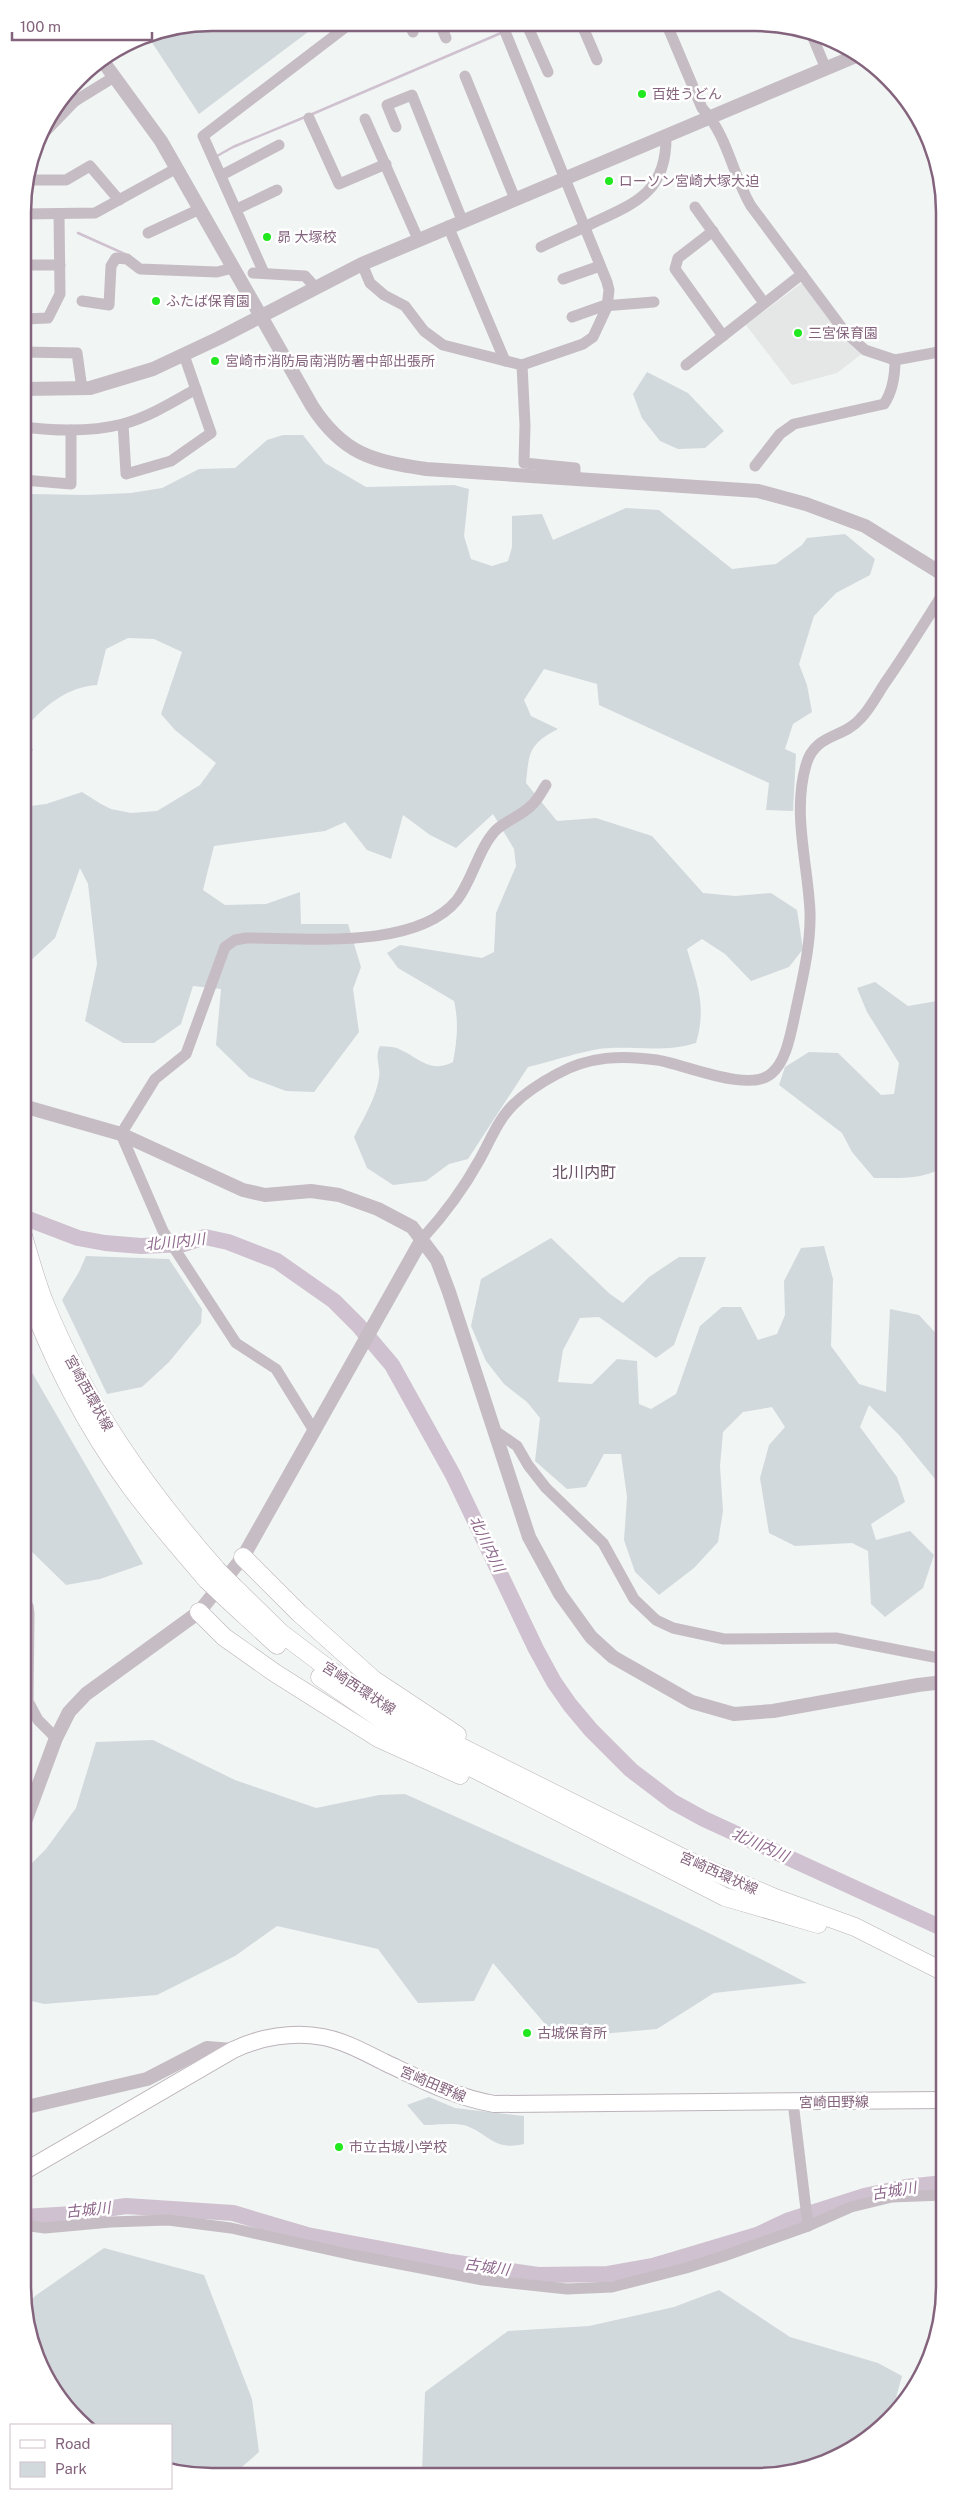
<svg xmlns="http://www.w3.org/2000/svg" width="967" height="2499" font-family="'Public Sans','Noto Sans JP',sans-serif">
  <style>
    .built { fill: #e5e6e6 }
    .green { fill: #d2d9dc }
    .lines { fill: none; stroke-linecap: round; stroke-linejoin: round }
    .stream { stroke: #cfc1cf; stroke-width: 2.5 }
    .river { stroke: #cfc1cf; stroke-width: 16 }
    .secondary-casing { stroke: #bcb2ba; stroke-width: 18 }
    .primary-casing { stroke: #bab1b8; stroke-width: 19 }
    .minor { stroke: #c6bdc4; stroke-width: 11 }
    .tertiary { stroke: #c6bdc4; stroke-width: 14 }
    .secondary { stroke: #fff; stroke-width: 16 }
    .primary { stroke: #fff; stroke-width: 18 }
    .primary-bridge-casing { stroke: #bab1b8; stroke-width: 19; stroke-linecap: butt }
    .primary-bridge { stroke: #fff; stroke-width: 18 }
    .poi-dot { fill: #21e81f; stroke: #fff; stroke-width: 2 }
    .labels { text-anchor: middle; stroke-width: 5; stroke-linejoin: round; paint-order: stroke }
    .poi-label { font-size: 14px; fill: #84637d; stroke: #fff; text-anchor: start }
    .street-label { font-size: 14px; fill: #84637d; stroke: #fff }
    .water-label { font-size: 15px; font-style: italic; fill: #8e688d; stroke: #fff }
    .quarter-label { font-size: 16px; fill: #685164; stroke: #fff }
    .rim { fill: none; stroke: #84637d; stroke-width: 2.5 }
  </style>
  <rect width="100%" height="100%" fill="#f1f5f4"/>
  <!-- built -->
  <polygon class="built" points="803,282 863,353 837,373 792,385 746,325"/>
  <!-- green -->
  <g class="green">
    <polygon points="212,23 301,23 308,32 199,114 147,35"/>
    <polygon points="647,372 688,393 724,431 705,448 678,449 660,441 642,418 633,394"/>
    <path d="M283 435H303L325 463 366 487 454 485 469 489 464 536 471 559 492 566 508 561 512 547V516L542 514 553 540 626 508 659 510 732 569 776 564 802 545 807 538 845 534 875 559 870 575 836 593 814 616 799 664 807 685 812 712 793 724 785 749 796 754 793 811 766 810 769 783 599 705 597 684 544 669 524 700 531 716 558 729C529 744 529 752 526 783L557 821 596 818 652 836 703 893 735 896 771 893 797 910 803 949 789 967 751 981 725 954 702 939 687 949C697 984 707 1006 696 1043 667 1052 640 1047 611 1048 590 1048 550 1062 528 1067L468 1159 449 1164 426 1181 393 1185 367 1168 354 1137C363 1119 376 1098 379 1078 381 1066 374 1058 380 1046 386 1047 394 1046 399 1049 420 1058 429 1074 453 1062 457 1041 459 1022 454 1001L398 968 387 953 400 945 482 958 494 952 496 913 516 866 514 849 493 814 456 848 430 835 403 815 391 859 367 850 345 822 325 831 214 846 203 890 225 905 266 904 300 892 301 924H348L361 967 353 989 359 1032 314 1092 286 1091 249 1077 216 1045 221 989 193 986 181 1024 154 1043H123L85 1021 97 964 88 884 80 868 55 938 26 965 23 964V807L46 804 82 792 101 804 111 809 131 813 157 811 200 785 216 763 175 730 161 714 182 652 154 639 128 638 106 649 97 685C67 687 46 705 27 726L33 751 23 752V491L31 494 86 495 131 493 162 488 199 469 235 468 267 440Z"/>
    <path d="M875 982 908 1006 937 1001 944 989V1166C926 1180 896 1178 874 1178L852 1152 842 1133 779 1085 785 1067 809 1052 838 1053 881 1095 894 1094 899 1063 867 1012 857 988Z"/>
    <polygon points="551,1238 610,1294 623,1303 649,1277 679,1257 706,1257 674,1345 656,1358 599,1317 580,1318 563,1350 558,1382 592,1384 617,1359 637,1361 639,1404 651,1409 676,1394 700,1326 722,1307 741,1307 758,1340 777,1334 785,1315 784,1281 801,1248 824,1246 833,1279 831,1346 859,1384 886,1392 890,1309 919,1315 944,1342 944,1490 899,1435 869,1405 860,1427 897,1477 905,1502 871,1524 876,1540 910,1531 934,1555 923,1588 885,1617 871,1604 868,1551 852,1543 795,1546 769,1533 760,1478 769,1445 785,1427 772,1407 743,1412 723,1432 720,1466 723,1511 718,1542 694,1568 659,1595 635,1572 624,1540 627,1497 621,1454 604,1454 586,1487 567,1489 535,1461 540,1418 527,1402 504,1384 486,1361 471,1326 481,1279"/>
    <polygon points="86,1256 169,1259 202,1309 201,1323 169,1362 142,1387 107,1394 62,1300 79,1272"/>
    <polygon points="23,1357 143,1564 100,1579 66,1585 23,1543"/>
    <path d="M153 1740 235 1780 316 1808 379 1795 405 1794C540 1855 676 1913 807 1983L714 1993 657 2029 557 2038 493 1963 474 2001 418 2003 378 1949 277 1926 235 1956 157 1995 44 2004 23 1999V1872L46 1849 76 1808 96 1742Z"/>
    <path d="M429 2097 455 2108 524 2116V2144C494 2151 490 2135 467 2126 456 2122 436 2125 424 2125L407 2105Z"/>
    <polygon points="104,2248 204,2275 252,2399 259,2452 235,2473 171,2471 171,2425 84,2425 78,2421 48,2381 29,2336 25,2307 35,2296"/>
    <polygon points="719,2290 790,2337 878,2363 902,2376 891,2416 872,2433 796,2470 422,2472 425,2392 508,2331 589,2326 674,2307"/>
  </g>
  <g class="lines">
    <!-- stream -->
    <g class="stream">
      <polyline points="509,30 521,24"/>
      <polyline points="310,115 501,33"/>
      <polyline points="217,156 233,147 305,117"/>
      <polyline points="78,233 127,255"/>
    </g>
    <!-- river -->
    <g class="river">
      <polyline points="23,1217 78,1238 105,1243 141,1246 184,1244 205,1237 228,1242 277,1261 334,1301 358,1325 392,1365 453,1475 536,1649 554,1682 570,1705 591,1730 631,1770 673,1802 704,1819 944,1929"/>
      <polyline points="23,2217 73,2214 126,2206 233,2213 307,2235 451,2262 538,2275 608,2274 653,2266 757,2235 789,2220 864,2196 906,2187 944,2183"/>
    </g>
    <defs>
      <path id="secondary" d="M23 2172 233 2050C260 2037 294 2031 323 2037 344 2041 364 2052 384 2062 420 2079 454 2097 494 2104L944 2100"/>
      <g id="primary">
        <path d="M23 1236C30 1258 36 1282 45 1304 86 1405 146 1489 217 1570"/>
        <path d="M23 1280C49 1354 85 1425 132 1489 155 1520 181 1550 207 1580"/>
        <polyline points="243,1557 299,1613 374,1680 457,1735"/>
        <polyline points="234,1587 281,1633 338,1676 409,1721 689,1861 775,1898 855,1927 944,1972"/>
        <polyline points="227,1599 277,1645"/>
        <polyline points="199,1612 224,1637 275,1673 378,1738 460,1775"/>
        <polyline points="320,1677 394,1728 725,1897 818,1924"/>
      </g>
    </defs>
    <!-- secondary casing -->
    <use href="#secondary" class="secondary-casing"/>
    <!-- primary casing -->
    <use href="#primary" class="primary-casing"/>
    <!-- minor -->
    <g class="minor">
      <polyline points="409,24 413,32"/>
      <polyline points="440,24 446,38"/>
      <polyline points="530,24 527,25 548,72"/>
      <polyline points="582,25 597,60"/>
      <path d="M667 25 702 108C728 136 732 174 751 206L845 332 865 350 895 360 944 351"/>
      <polyline points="811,33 826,69"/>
      <polyline points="465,76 515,199"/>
      <polyline points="65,98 75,101 114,77"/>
      <polyline points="309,118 339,184 386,164"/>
      <polyline points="365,119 418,239"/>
      <polyline points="396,127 387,105 412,95 462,220"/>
      <polyline points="41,131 46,131 75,101"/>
      <polyline points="222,175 279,145"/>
      <polyline points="28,180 66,180 90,166 119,200"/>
      <polyline points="695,207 764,303"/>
      <polyline points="237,209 277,190"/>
      <polyline points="23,214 95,213 177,168"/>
      <polyline points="448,226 505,361"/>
      <polyline points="713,231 678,258 675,269 723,336"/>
      <polyline points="148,233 200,209"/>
      <path d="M541 247C560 238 579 230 597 221 639 202 667 189 666 136"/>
      <polyline points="362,264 370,283 384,295 405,306 424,331 443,345 522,365 583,344 593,337 607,307 609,290 607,282 502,24"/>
      <polyline points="23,265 60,265"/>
      <polyline points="253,273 305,276 315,287"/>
      <polyline points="264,273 203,136 351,23"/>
      <polyline points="563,279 600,266"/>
      <polyline points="82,301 109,305 111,266 116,258 127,259 140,269 217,272 233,268"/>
      <polyline points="572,317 603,306 654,302"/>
      <polyline points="23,319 48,318 60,294 59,214"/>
      <polyline points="23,352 77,353 82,389"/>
      <polyline points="522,365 525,425 524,463 575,468 575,479"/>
      <polyline points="686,365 802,274"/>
      <polyline points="123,424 126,474 171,461 211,433 184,355"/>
      <path d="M23 427C55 431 91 432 123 424 149 417 173 402 196 389"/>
      <path d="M755 466 780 434 794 424 884 404C893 391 895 375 895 360"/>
      <polyline points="23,480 71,484 71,430"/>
      <path d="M422 1239C444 1215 464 1188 480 1159 490 1141 498 1120 513 1105 526 1092 542 1082 557 1074 589 1056 622 1055 657 1060 684 1064 750 1094 772 1073 786 1061 790 1036 794 1019 801 984 811 948 810 912 808 864 792 813 806 765 815 733 843 739 860 719 870 709 877 695 885 683 906 653 925 622 944 592"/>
      <path d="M313 1429 276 1369 236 1343 163 1231 121 1134 155 1079 186 1054 225 947 235 940 246 938C305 938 416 950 457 900 473 879 478 849 496 830 507 820 523 815 533 804 538 799 542 791 546 785"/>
      <polyline points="494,1430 517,1446 528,1465 546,1488 603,1543 634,1599 656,1620 673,1628 724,1639 836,1638 944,1659"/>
      <polyline points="23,1603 28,1606 29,1614 28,1701 38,1720 56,1738"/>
      <polyline points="793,2102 808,2226"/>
      <polyline points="23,2225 45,2228 111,2222 168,2220 231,2228 353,2255 483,2280 567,2289 612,2287 686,2268 724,2256 808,2226 851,2207 892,2197 944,2195"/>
    </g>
    <!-- tertiary -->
    <g class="tertiary">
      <path d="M102 60 161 141 312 406C343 454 372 461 426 469L758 491 806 504 865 526 944 575"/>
      <polyline points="23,389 90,388 153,369 219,338 362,264 858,55"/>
      <polyline points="23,1106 121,1134 243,1190 265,1195 311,1191 339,1195 378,1209 412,1227 437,1260 449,1292 529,1537 560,1594 591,1637 613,1657 692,1702 734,1714 773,1711 918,1685 944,1682"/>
      <polyline points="23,1827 56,1738 69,1712 86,1694 199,1612 243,1557 422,1239"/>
      <polyline points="23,2106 31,2106 147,2079 207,2048 233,2050"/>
    </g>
    <!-- secondary -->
    <use href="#secondary" class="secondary"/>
    <!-- primary -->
    <use href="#primary" class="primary"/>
    <defs>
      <g id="primary-bridge">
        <polyline points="217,1570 234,1587"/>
        <polyline points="207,1580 227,1599"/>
      </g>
    </defs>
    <!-- primary-bridge casing -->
    <use href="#primary-bridge" class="primary-bridge-casing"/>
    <!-- primary-bridge -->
    <use href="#primary-bridge" class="primary-bridge"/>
  </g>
  <!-- markers -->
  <g class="poi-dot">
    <circle cx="642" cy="94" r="5"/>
    <circle cx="609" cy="181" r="5"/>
    <circle cx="267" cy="237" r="5"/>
    <circle cx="156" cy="301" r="5"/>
    <circle cx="798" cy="333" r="5"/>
    <circle cx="215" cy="361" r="5"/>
    <circle cx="527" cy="2033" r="5"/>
    <circle cx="339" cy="2147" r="5"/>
  </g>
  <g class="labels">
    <!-- poi labels -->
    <g class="poi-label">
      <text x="652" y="99">百姓うどん</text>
      <text x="619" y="186">ローソン宮崎大塚大迫</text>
      <text x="277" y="242">昴 大塚校</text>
      <text x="166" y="306">ふたば保育園</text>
      <text x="808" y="338">三宮保育園</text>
      <text x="225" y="366">宮崎市消防局南消防署中部出張所</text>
      <text x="537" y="2038">古城保育所</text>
      <text x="349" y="2152">市立古城小学校</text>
    </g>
    <!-- street labels -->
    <g class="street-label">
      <text transform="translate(89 1393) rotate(61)" y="5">宮崎西環状線</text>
      <text transform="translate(359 1688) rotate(33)" y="5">宮崎西環状線</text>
      <text transform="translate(719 1873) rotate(24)" y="5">宮崎西環状線</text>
      <text transform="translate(433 2084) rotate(23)" y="5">宮崎田野線</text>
      <text transform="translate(834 2102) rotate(-1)" y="5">宮崎田野線</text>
    </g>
    <!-- water labels -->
    <g class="water-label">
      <text transform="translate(175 1242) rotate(-6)" y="5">北川内川</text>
      <text transform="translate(487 1544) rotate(64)" y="5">北川内川</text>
      <text transform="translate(760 1845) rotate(24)" y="5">北川内川</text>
      <text transform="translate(894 2191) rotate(-9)" y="5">古城川</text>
      <text transform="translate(88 2210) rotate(-6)" y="5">古城川</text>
      <text transform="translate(487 2267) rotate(8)" y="5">古城川</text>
    </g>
    <!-- quarter labels -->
    <g class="quarter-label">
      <text x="584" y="1178">北川内町</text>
    </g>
  </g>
  <!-- crop -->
  <path d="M0 0H967V2499H0ZM212 31H755A181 181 0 0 1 936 212V2287A181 181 0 0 1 755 2468H212A181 181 0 0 1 31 2287V212A181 181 0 0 1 212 31Z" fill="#fff" fill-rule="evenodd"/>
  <path class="rim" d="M212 31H755A181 181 0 0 1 936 212V2287A181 181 0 0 1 755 2468H212A181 181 0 0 1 31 2287V212A181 181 0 0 1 212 31Z"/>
  <!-- legend -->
  <rect x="10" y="2424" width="162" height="65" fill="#ffffff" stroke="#cec1cb"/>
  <rect x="20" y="2440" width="25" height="8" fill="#ffffff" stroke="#cec1cb"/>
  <text x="55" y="2449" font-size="15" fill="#84637d">Road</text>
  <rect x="20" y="2462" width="25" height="15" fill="#d2d9dc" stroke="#cec1cb"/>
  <text x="55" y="2474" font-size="15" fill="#84637d">Park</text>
  <!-- scale -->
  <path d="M12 32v8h140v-8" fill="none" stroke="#84637d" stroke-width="2.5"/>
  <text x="20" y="32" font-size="15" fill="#84637d" stroke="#ffffff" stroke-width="4" paint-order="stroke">100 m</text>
</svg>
